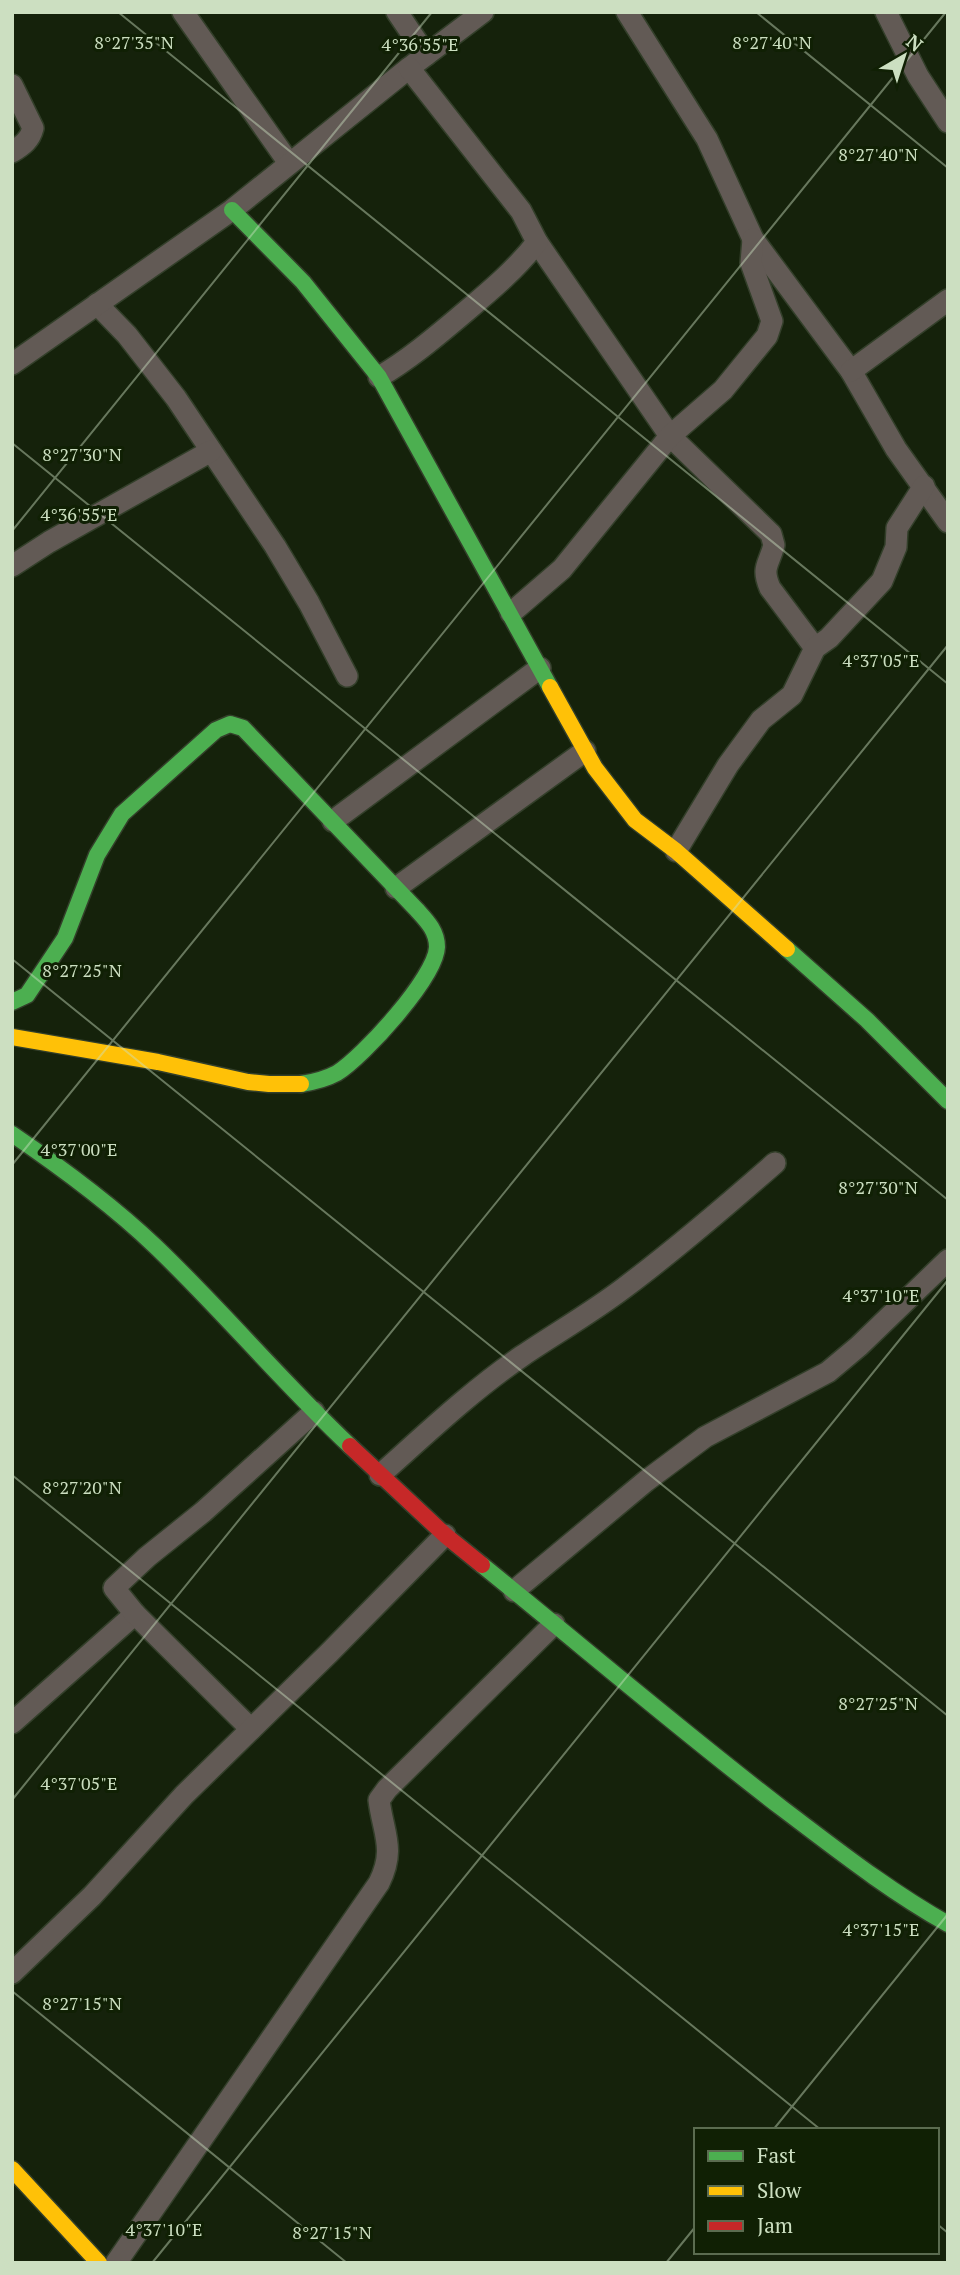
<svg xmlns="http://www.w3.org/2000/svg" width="960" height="2275" font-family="'PT Serif',serif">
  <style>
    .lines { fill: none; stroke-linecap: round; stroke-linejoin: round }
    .street-casing { stroke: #333f2a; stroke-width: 24 }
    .fast-casing { stroke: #333f2a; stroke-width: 19 }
    .slow-casing { stroke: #333f2a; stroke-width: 19 }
    .jam-casing { stroke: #333f2a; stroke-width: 19 }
    .street { stroke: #625a55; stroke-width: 21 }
    .fast { stroke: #4caf50; stroke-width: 16 }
    .slow { stroke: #ffc107; stroke-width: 16 }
    .jam { stroke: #c62828; stroke-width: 16 }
    .ticks { fill: none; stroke: #ccdfc1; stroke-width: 2; stroke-opacity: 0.45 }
    .ticks-label { font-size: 18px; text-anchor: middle; fill: #ccdfc1; stroke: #102004; stroke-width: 6; stroke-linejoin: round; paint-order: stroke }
  </style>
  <rect width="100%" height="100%" fill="#15220b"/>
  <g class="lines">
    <defs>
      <g id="street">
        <polyline points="183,12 289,163"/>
        <polyline points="397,12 426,55"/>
        <polyline points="627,12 707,139 753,239 851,371 896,449 948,522"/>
        <polyline points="886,12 918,76 948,122"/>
        <path d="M12 85 33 128C30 140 23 145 12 152"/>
        <path d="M537 242 670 436 771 534 774 545C769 565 761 567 770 588L815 648"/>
        <polyline points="97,304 127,335 176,398 275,546 309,603 347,676"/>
        <polyline points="12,364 232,210 409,68 483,12"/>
        <polyline points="851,371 948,300"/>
        <path d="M379 377C408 360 433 339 458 318 485 295 515 271 537 242L521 211 409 68"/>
        <polyline points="12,566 49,542 211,451"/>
        <polyline points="511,613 562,569 670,436 723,390 767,336 772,321 751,263 753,239"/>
        <polyline points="333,821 540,668"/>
        <polyline points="676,851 728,765 761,720 792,695 815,648 829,638 882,581 896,547 897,528 924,486"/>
        <polyline points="396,888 585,751"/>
        <path d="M380 1475C426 1434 471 1391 522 1356 556 1333 591 1313 624 1288 676 1249 726 1206 775 1163"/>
        <polyline points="514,1591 646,1481 705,1437 828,1372 859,1346 948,1260"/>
        <polyline points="12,1723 135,1614"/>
        <polyline points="251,1729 135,1614 114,1588 147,1557 203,1512 314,1412"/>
        <polyline points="12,1973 92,1896 184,1795 329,1653 445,1535"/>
        <path d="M116 2263 379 1883C396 1849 383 1833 379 1800L387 1789 554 1624"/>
      </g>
      <g id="fast">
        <polyline points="232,210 303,282 379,377 550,687"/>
        <polyline points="787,949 867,1020 948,1101"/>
        <path d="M12 1002 27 995 65 938 97 855 122 814 216 730 230 724 243 728 417 910C427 921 437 931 437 947 436 977 363 1057 337 1073 326 1079 314 1082 301 1084"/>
        <path d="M12 1134C62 1168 111 1204 155 1246 222 1310 282 1382 350 1446"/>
        <path d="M482 1565C582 1646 680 1730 783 1809 836 1849 889 1891 948 1924"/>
      </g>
      <g id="slow">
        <polyline points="550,687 595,768 635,820 676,851 787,949"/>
        <polyline points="12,1037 158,1062 248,1082 269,1084 301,1084"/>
        <polyline points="12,2169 99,2263"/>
      </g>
      <polyline id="jam" points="350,1446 445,1535 482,1565"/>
    </defs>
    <!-- street casing -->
    <use href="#street" class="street-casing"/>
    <!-- fast casing -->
    <use href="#fast" class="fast-casing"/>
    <!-- slow casing -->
    <use href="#slow" class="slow-casing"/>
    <!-- jam casing -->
    <use href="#jam" class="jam-casing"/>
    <!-- street -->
    <use href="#street" class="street"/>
    <!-- fast -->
    <use href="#fast" class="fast"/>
    <!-- slow -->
    <use href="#slow" class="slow"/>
    <!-- jam -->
    <use href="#jam" class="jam"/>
  </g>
  <!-- ticks -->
  <path class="ticks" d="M118 12 948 684M756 12 948 168M12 443 948 1200M12 531 432 12M12 959 948 1716M12 1165 946 12M12 1475 821 2130M12 1800 948 645M12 1991 347 2263M773 2130 948 1914M937 2224 948 2233M152 2263 948 1280M666 2263 696 2226"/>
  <g class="ticks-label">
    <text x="772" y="49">8°27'40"N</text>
    <text x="134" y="49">8°27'35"N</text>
    <text x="420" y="51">4°36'55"E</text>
    <text x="878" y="161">8°27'40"N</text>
    <text x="82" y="461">8°27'30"N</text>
    <text x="79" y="521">4°36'55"E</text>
    <text x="881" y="667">4°37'05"E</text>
    <text x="82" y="977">8°27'25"N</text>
    <text x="79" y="1156">4°37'00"E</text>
    <text x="878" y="1194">8°27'30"N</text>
    <text x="881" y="1302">4°37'10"E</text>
    <text x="82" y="1494">8°27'20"N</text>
    <text x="878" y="1710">8°27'25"N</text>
    <text x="79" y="1790">4°37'05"E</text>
    <text x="881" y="1936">4°37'15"E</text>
    <text x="82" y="2010">8°27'15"N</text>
    <text x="164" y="2236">4°37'10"E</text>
    <text x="332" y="2239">8°27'15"N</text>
  </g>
  <!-- border -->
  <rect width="960" height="2275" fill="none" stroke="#ccdfc1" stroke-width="28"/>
  <!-- legend -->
  <rect x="694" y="2128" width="245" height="126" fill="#102004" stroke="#5b6c50" stroke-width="2"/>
  <rect x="708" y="2151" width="35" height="10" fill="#4caf50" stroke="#5b6c50" stroke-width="2"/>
  <text x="757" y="2163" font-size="21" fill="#ccdfc1">Fast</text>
  <rect x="708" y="2186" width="35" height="10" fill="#ffc107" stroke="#5b6c50" stroke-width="2"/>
  <text x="757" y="2198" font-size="21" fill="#ccdfc1">Slow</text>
  <rect x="708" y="2221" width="35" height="10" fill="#c62828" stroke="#5b6c50" stroke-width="2"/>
  <text x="757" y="2233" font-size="21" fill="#ccdfc1">Jam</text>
  <!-- north arrow -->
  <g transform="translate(904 56) rotate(39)" stroke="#102004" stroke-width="5" paint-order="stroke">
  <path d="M0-5L12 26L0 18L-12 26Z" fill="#ccdfc1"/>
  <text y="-10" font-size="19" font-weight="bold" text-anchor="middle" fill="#ccdfc1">N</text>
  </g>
</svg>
